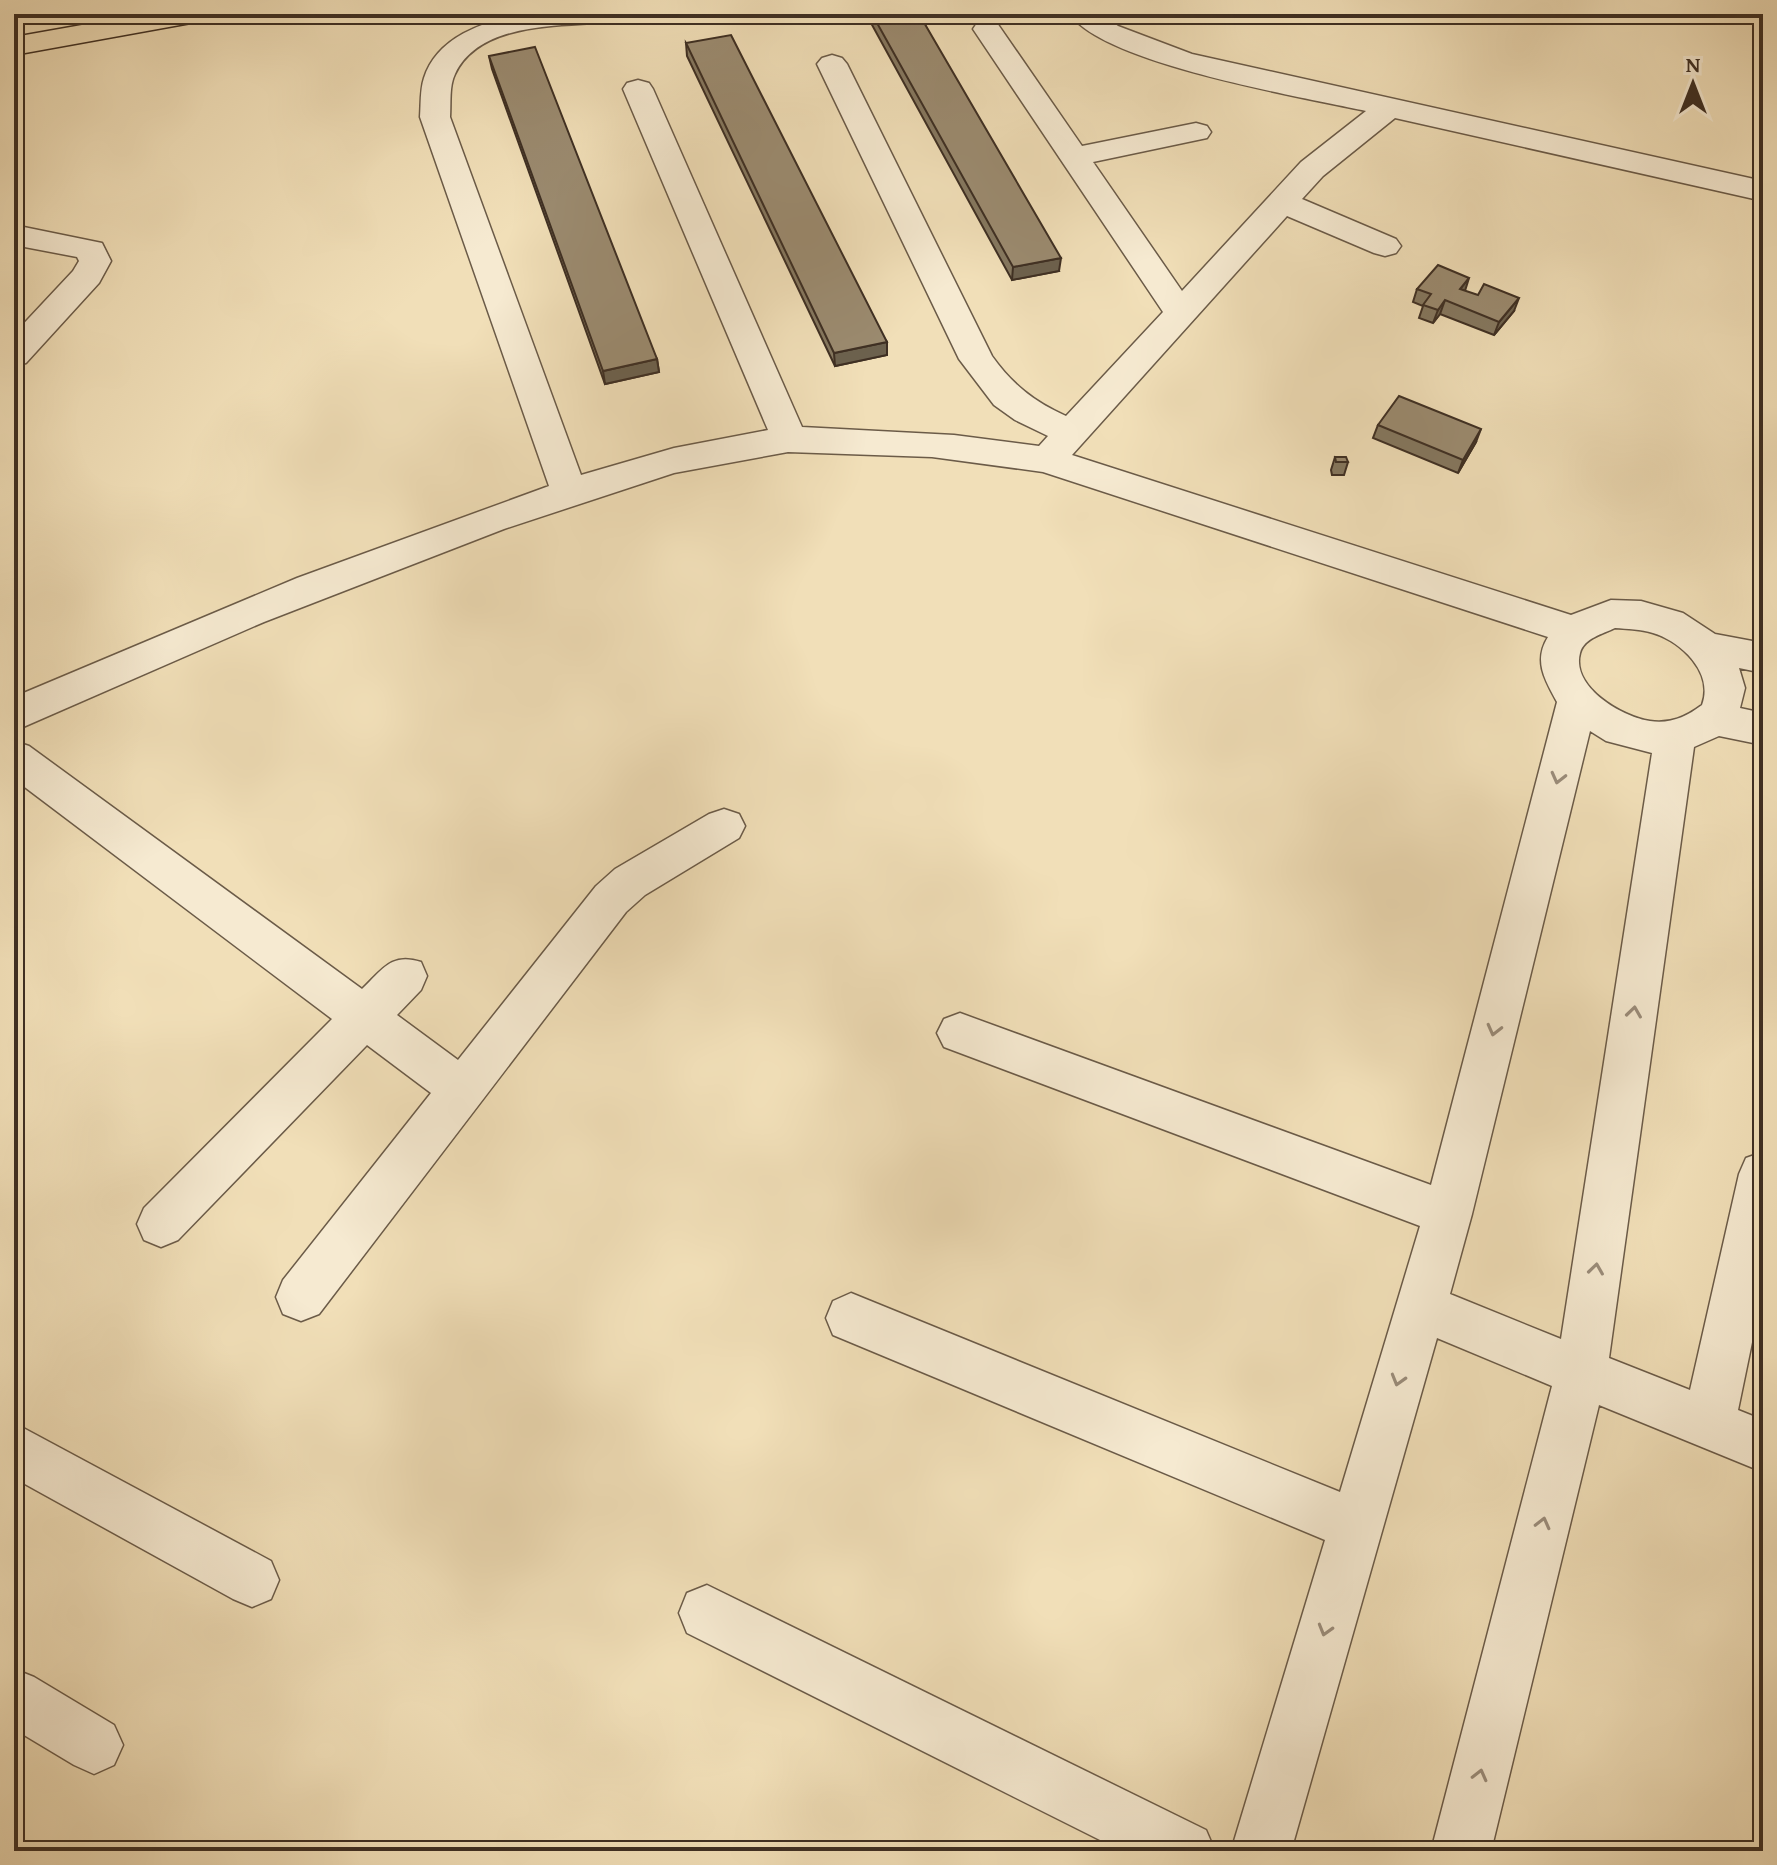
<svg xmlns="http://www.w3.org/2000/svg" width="1777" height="1865" font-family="'Gentium Book Plus',serif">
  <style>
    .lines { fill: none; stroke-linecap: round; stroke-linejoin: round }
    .minor-casing { stroke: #6b5b48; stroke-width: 3 }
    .highway-casing { stroke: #3e2f23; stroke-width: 3 }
    .minor { fill: #f6ead1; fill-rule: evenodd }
    .highway { fill: #f1dfb8; fill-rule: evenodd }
    .wall { fill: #857860; stroke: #3e2f23; stroke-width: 2 }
    .shaded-wall { fill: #6c614e; stroke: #3e2f23; stroke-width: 2 }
    .building { fill: #9b8b70; stroke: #3e2f23; stroke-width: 2 }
    .oneway { stroke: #9a8c7a }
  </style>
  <rect width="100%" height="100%" fill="#f1dfb8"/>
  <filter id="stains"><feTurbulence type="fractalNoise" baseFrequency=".0025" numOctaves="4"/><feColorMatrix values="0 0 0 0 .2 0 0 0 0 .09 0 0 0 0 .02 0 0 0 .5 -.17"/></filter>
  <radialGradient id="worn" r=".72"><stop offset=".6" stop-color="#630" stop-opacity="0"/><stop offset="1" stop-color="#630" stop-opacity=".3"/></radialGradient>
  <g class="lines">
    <defs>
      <g id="minor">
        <path d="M521 14H610L606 20 596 23C551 26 478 25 455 74 449 86 451 103 450 117L581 475 674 448 768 430 623 89 627 83 638 80 649 83 653 89 802 427 954 435 1039 446 1048 436 1015 420 994 405 959 359 817 64 822 58 832 55 842 58 847 64 992 356C1012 384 1034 402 1066 416L1163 312 973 29 977 23 987 20 997 23 1082 146 1196 123 1207 126 1211 132 1207 138 1093 162 1182 291 1301 162 1366 111C1303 97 1104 64 1070 14H1102L1118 26 1192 54 1763 181V201L1395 118 1323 176 1302 199 1396 239 1401 246 1396 253 1385 256 1374 253 1287 216 1072 455 1571 615 1611 600 1641 601 1683 613 1715 634 1763 643V673L1739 668 1745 688 1740 708 1763 713V745L1719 736 1694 747 1609 1358 1690 1390 1739 1174 1746 1158 1763 1152V1289L1738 1410 1763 1420V1472L1599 1405 1491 1851H1431L1552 1386 1437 1338 1291 1851H1231L1325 1540 833 1335 826 1318 833 1301 851 1293 1340 1492 1420 1226 944 1047 937 1033 944 1019 960 1013 1431 1185 1557 702C1545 680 1533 661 1548 637L1043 472 932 457 788 452 674 473 504 529 264 622 14 731V697L297 578 549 486 420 117C421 104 420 90 424 78 437 37 483 22 521 14ZM1615 628C1627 629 1641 629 1653 633 1682 642 1714 673 1702 705 1686 717 1670 724 1650 721 1622 717 1571 687 1580 653 1584 638 1603 634 1615 628ZM1590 731 1606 741 1652 753 1561 1339 1450 1294 1472 1214Z"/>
        <polygon points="14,225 102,243 111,261 99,283 26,363 14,366 14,334 73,271 79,261 77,257 14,245"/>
        <path d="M14 741 29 746 362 989C382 970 391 952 421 962L427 976 421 990 397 1015 458 1060 596 886 615 869 709 814 724 809 739 814 745 826 739 838 645 895 626 912 319 1314 301 1321 283 1314 276 1297 283 1280 431 1093 367 1045 178 1240 161 1247 144 1240 137 1224 144 1208 332 1019 14 779Z"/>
        <polygon points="14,1423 271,1561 279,1580 271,1599 252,1607 233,1599 14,1478"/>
        <polygon points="707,1585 1206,1830 1215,1851 1122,1851 687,1633 679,1613 687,1593"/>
        <polygon points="14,1669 34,1677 114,1725 123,1745 114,1765 94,1774 74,1765 14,1729"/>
      </g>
      <polygon id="highway" points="144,14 205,14 201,20 191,23 14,55 14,37"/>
    </defs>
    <!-- minor casing -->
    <use href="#minor" class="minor-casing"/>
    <!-- highway casing -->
    <use href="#highway" class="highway-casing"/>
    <!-- minor -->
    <use href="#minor" class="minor"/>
    <!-- highway -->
    <use href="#highway" class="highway"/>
  </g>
  <!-- wall -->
  <g class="wall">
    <polygon points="871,14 919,14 1059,271 1012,280 871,23"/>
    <polygon points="686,43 887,342 887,355 835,366 687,56"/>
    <polygon points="489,56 657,359 659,372 605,384 492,69"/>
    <polygon points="1417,289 1464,291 1514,311 1494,335 1440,314 1433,323 1419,318 1423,306 1413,302"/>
    <polygon points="1378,425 1476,442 1458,473 1373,438"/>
    <polygon points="1335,457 1348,462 1344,475 1332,475 1331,470"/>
  </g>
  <!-- shaded-wall -->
  <g class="shaded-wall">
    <polygon points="1061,258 1059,271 1012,280 1013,267"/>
    <polygon points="1469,278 1465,291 1460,289"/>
    <polygon points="1519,298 1514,311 1494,335 1499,322"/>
    <polygon points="1445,300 1440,314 1433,323 1438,310"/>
    <polygon points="887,342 887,355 835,366 834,353"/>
    <polygon points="657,359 659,372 605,384 603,371"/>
    <polygon points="1481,429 1476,442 1458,473 1463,460"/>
  </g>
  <!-- building -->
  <g class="building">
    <polygon points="872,14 919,14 1061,258 1013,267"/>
    <polygon points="731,35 887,342 834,353 686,43"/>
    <polygon points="535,47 657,359 603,371 489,56"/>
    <polygon points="1438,265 1469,278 1460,289 1478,295 1484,284 1519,298 1499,322 1445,300 1438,310 1423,305 1431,294 1417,289"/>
    <polygon points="1399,396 1481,429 1463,460 1378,425"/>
    <polygon points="1335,457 1346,457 1348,462 1336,462"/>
  </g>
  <!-- one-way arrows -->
  <defs><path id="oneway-chevron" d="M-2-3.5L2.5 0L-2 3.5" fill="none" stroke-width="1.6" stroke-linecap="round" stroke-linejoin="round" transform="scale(2)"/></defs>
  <g class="oneway">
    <use href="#oneway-chevron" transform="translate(1558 778) rotate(104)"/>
    <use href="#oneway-chevron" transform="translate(1634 1012) rotate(-82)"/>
    <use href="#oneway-chevron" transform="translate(1494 1030) rotate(104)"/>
    <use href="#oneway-chevron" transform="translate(1596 1269) rotate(-82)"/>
    <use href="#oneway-chevron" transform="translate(1398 1380) rotate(106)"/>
    <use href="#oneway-chevron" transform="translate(1543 1523) rotate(-76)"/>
    <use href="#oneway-chevron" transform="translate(1325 1630) rotate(106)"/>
    <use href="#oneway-chevron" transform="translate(1480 1775) rotate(-76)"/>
  </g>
  <!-- margin -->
  <rect width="1777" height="1865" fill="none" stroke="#f1dfb8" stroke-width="48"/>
  <rect x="16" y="16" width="1745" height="1833" fill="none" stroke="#3e2f23" stroke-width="4"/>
  <rect x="24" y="24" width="1729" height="1817" fill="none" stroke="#3e2f23" stroke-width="2"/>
  <!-- north arrow -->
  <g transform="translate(1693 84)" stroke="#f6ead1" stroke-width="6" paint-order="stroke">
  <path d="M0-6L14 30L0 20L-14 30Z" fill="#3e2f23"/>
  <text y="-12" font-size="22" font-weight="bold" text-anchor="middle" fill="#3e2f23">N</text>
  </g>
  <rect width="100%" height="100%" filter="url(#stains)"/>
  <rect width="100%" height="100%" fill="url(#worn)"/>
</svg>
